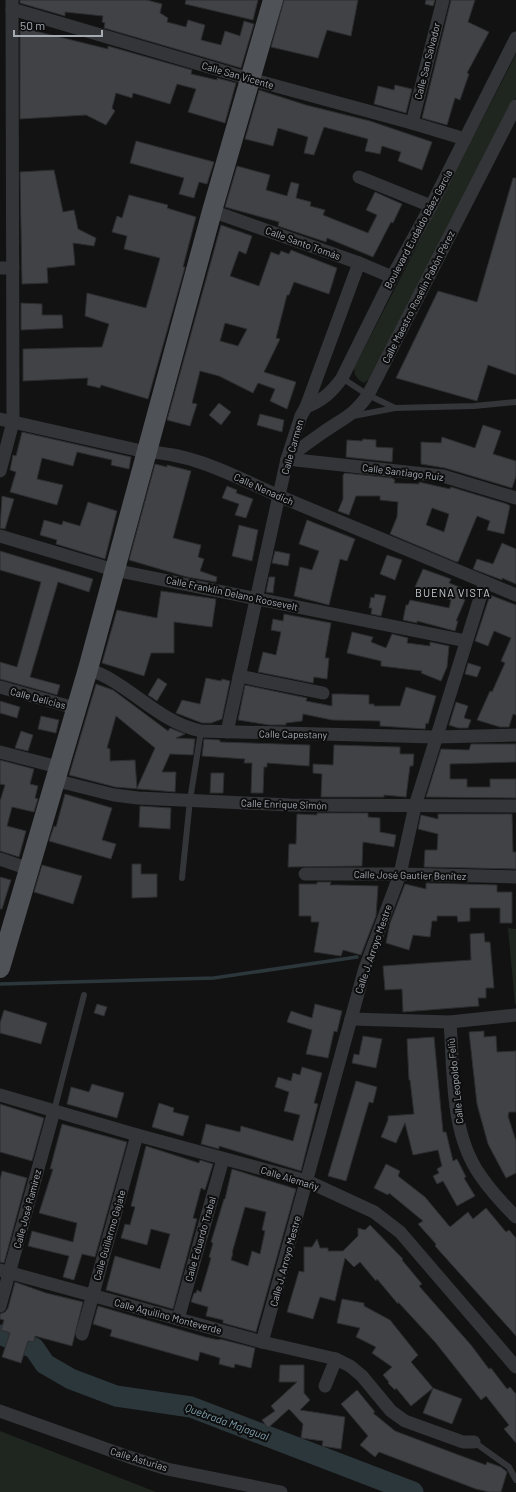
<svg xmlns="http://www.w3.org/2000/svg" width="516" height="1492" font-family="Barlow,sans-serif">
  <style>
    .green { fill: #1f261f }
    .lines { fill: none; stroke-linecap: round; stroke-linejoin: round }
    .stream { stroke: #2c373b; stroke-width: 3.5 }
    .river { stroke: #2c373b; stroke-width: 21 }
    .building { fill: #414246; stroke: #2c2d2f; fill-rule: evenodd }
    .service { stroke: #333538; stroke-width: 6 }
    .minor { stroke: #333538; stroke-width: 13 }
    .primary { stroke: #4f5257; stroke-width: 20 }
    .labels { text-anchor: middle; stroke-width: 4; stroke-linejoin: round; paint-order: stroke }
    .street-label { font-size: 10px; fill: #a4abb3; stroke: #0d0d0e }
    .neighbourhood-label { font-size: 11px; letter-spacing: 1px; fill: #c5cacf; stroke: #0d0d0e }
    .water-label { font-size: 11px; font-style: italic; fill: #7d9fac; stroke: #0d0d0e }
  </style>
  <rect width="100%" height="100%" fill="#121213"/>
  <!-- green -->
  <g class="green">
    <polygon points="516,54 516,97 369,379 364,383 359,380 355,375 354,368"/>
    <polygon points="508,928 516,929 516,1004 515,1004"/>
    <polygon points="0,1431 156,1492 0,1492"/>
  </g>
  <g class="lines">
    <!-- stream -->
    <polyline class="stream" points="0,984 214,978 357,957"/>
    <!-- river -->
    <polyline class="river" points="2,1335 34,1348 45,1364 71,1379 116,1396 191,1407 413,1492"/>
  </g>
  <!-- building -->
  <g class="building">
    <polygon points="20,0 147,0 162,4 160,13 168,18 167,22 186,27 188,20 205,25 201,40 221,45 225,31 240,36 244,21 254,24 241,68 104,28 105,23 102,22 103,16 65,12 65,16 20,3"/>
    <polygon points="186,0 258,0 253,20 185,4"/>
    <polygon points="284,0 358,0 351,36 327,30 318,58 271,47"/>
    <polygon points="426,0 435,0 433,6 425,4"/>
    <polygon points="451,0 475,0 468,22 489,32 467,73 469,74 460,100 455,98 447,125 422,118"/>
    <polygon points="23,28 108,49 108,46 192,70 191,74 217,80 217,78 236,83 225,123 188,112 196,89 177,84 170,104 133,93 132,98 116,93 112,108 115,111 106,125 86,115 20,119 20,29"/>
    <polygon points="395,85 412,89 406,113 374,104 378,86 394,90"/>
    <polygon points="259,90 306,105 370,121 432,142 422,170 398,161 401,152 382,146 380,154 365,151 368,139 324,127 314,155 304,153 308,137 278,128 273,146 245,139"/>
    <polygon points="136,141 214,162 207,184 199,182 194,198 179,194 184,178 130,163"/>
    <polygon points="237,166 270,175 266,190 287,196 291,182 299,184 296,198 311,202 310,206 325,210 323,215 368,233 377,215 366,210 375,192 402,204 393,223 391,222 373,257 327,238 326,242 278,226 279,222 225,207"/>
    <polygon points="54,170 63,212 74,210 78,229 96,238 94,246 73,243 75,265 47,268 48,283 22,284 20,172"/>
    <polygon points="513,178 516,178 516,375 488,365 477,401 396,378 438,291 477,302"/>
    <polygon points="129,195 168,205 167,208 196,217 183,267 185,267 148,399 101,385 100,388 87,385 88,378 23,381 23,349 102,347 109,324 85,316 87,293 146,308 160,258 124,249 127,236 112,232 117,216 122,218"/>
    <path d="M221 225 252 236 246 254 239 251 230 276 259 286 271 252 279 255 281 251 289 254 291 250 337 268 329 294 294 282 289 295H287L276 338 280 339 264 372 296 382 287 409 270 401 275 389 258 383 253 393 219 376 200 371 192 403 197 404 190 426 167 420ZM225 323 247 329 238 346 220 341Z"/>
    <polygon points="21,303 42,304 42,315 62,315 63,328 21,330"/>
    <polygon points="219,403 231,412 221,425 209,415"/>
    <polygon points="260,414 284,420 282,432 257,425"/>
    <polygon points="483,425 501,431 493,454 516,461 516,476 512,488 445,468 421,464 421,442 441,443 442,437 475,448"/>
    <polygon points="22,432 131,457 129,469 111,465 112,460 77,452 73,466 42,458 37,479 63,485 57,505 10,492 16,472 10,470 13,455 16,456"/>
    <polygon points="363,439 376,440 376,447 393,448 392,462 346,457 347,440 362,441"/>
    <polygon points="155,464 167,467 167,465 191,471 173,538 201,545 198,557 204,559 200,571 217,577 216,582 187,577 129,560"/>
    <path d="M345 473 392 478 395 480 394 483 419 484V482L450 489 451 487 507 504 510 506 504 534 487 530 490 521 477 516 458 562 454 561 390 534 397 517 398 502 380 500V496H356L349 515 338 511 343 499V475ZM432 508 449 514 444 532 426 525Z"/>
    <polygon points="227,486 237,490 236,493 253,499 246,518 235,515 239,504 222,498"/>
    <polygon points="2,496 14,499 5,529 0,528"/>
    <polygon points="88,502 117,511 105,559 56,544 57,540 40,535 44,520 62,525 63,521 80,526"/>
    <polygon points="307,520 355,539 347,561 340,559 329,605 294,596 300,567 312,570 319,551 299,544"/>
    <polygon points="239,525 258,530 252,561 232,556"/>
    <polygon points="502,543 516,549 516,584 502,578 502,580 473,569 477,559 493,564"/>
    <polygon points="0,551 93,579 89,592 58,582 30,677 60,685 57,695 0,679 0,662 17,667 41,582 0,570"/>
    <polygon points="275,551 290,554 288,566 272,563"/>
    <polygon points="387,555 402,560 395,580 380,574"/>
    <polygon points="423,569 451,579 449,583 462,588 460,591 465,593 463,599 465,600 456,621 458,621 455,631 417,621 417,623 403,620 406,605 408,605 410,600 449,608 451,600 415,587"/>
    <polygon points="269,577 275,577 273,593 266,592"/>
    <polygon points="161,591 216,599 212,627 174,622 174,653 151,653 144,676 102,663 117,610 157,618"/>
    <polygon points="375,594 386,596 381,616 371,614 372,608 369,608 371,597 374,598"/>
    <polygon points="490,595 516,605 516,715 513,714 509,727 500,727 477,720 490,691 492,692 505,663 501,661 511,638 494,631 488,646 475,641"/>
    <polygon points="284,614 331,623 325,658 329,658 327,679 314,677 313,683 258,672 263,652 276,655 281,632 271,630 273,619 283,621"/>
    <polygon points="352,632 373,637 371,642 386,648 392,634 408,638 407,643 430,646 430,642 449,646 447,667 441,681 421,673 422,671 381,666 381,661 347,653"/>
    <polygon points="468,663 481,667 477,677 465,674"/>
    <polygon points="158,678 167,684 157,701 148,695"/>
    <polygon points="206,678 221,681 222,679 230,681 222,719 211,723 202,723 176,713 182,700 200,704"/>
    <path d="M96 684 113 690 168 731 170 728 185 734 176 738 195 739 193 755 170 754 162 772H176L175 792 115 787 69 775ZM116 716 155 748 137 788 135 760 110 761V749L107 748Z"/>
    <polygon points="245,685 307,698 306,701 332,706 332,694 343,694 369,695 369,704 374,704 374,706 400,706 406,687 436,696 428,724 426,723 425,729 380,726 380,721 332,720 303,714 302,721 286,723 286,725 269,725 238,720"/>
    <polygon points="0,701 20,707 17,718 0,713"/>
    <polygon points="456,702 468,706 464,718 471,720 468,728 458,728 449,725"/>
    <polygon points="41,716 59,720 56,733 38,729"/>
    <polygon points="21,731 33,735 28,751 15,748"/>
    <polygon points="204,739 220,740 220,742 310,745 309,766 267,763 267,767 264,767 263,793 251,793 252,763 244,763 245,759 202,756"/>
    <polygon points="471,744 516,744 516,762 450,764 450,779 467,779 467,787 490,787 490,779 516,779 516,798 426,797 441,749 469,750"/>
    <polygon points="334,745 400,747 400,754 414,754 413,766 410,766 406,797 384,795 384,797 321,797 322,774 313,773 313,764 333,765"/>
    <polygon points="0,760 34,769 30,784 38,786 35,798 38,799 34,812 12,807 7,826 26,831 19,857 0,851 0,801 5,785 0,784"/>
    <polygon points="211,773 224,773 223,793 210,793"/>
    <polygon points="65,794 112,808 102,840 116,844 111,859 49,841 54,826 56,827"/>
    <polygon points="140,806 171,808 170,829 139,827"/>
    <polygon points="317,813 368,813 368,817 380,818 380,832 396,835 394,847 363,842 362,866 288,867 289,844 296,844 297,814 317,815"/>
    <polygon points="438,814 512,814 513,852 516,852 516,869 424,867 425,850 437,850 438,834 418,829 421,815 438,819"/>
    <polygon points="132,864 141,864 141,874 157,874 157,897 132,898"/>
    <polygon points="42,865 82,876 73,904 34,892"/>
    <polygon points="0,877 11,880 2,909 0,909"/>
    <polygon points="317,882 331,882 330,885 339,885 378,886 376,916 361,955 343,950 341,956 314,952 319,922 311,922 311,916 299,916 299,884 317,884"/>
    <polygon points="426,883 497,885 497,892 512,892 512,923 500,923 500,908 470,908 470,921 458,922 457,916 437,916 437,921 432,921 430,937 413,935 409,950 386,943 390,923 405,884 426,889"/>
    <polygon points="484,933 485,942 490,942 494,988 486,988 486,998 478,998 479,1006 403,1012 402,989 385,990 383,966 471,960 470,934"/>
    <polygon points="97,1004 107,1007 104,1016 94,1013"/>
    <polygon points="315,1004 342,1011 337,1032 334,1031 328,1058 306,1054 312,1030 287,1022 291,1011 312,1018"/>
    <polygon points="4,1010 47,1023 41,1044 0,1033 0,1023"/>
    <polygon points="484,1031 484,1037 496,1036 497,1052 516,1051 516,1112 509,1112 508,1116 516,1141 516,1173 506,1178 488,1144 477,1104 469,1032"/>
    <polygon points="363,1036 382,1039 376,1068 352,1063 354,1054 359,1055"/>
    <polygon points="434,1037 443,1132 446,1132 453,1161 457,1159 466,1177 464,1178 475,1196 457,1206 443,1181 437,1184 433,1176 439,1173 437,1169 442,1166 438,1150 413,1155 405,1123 396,1143 381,1137 388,1120 388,1116 414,1114 410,1080 409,1080 407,1039"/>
    <polygon points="302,1067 322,1073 314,1103 318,1104 301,1171 219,1146 219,1149 201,1144 206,1124 240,1132 241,1126 293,1141 300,1115 284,1111 289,1092 275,1087 278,1077 291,1081 293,1073 300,1075"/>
    <polygon points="356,1081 377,1087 373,1103 369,1102 346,1181 328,1176"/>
    <polygon points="92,1084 124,1093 117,1118 67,1104 71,1087 89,1092"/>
    <polygon points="159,1103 174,1108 173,1112 189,1116 183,1136 152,1127"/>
    <polygon points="0,1104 44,1118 32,1161 0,1152"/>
    <polygon points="62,1124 127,1142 95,1257 82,1254 74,1280 63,1277 69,1256 28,1246 32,1231 73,1242 77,1223 39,1213 53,1169 50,1169"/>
    <polygon points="146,1146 199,1163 200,1160 213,1164 205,1190 201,1188 193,1218 197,1219 173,1309 106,1290 115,1256 160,1269 170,1234 151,1229 147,1245 121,1238 125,1224 130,1225 135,1207 131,1206"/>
    <polygon points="386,1164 400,1171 398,1176 425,1197 450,1227 468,1212 473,1219 486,1208 506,1232 509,1230 516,1238 516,1336 435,1246 436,1244 418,1224 423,1221 389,1193 388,1195 374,1188"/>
    <path d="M232 1169 296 1189 256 1332 223 1323V1320L206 1316 208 1307 191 1302 194 1293H196L197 1290 201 1292 211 1258 209 1257 213 1243 211 1242 224 1199H225ZM245 1207 266 1212 262 1230 265 1231 260 1254 252 1251 248 1266 231 1260 233 1253H232Z"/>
    <polygon points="2,1171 27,1178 4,1263 0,1262 0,1180"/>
    <polygon points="370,1225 403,1259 402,1260 422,1284 419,1286 471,1345 489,1369 491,1368 507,1389 510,1387 516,1394 516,1443 504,1429 509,1425 486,1396 481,1400 435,1342 398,1302 398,1304 377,1279 376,1281 360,1262 354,1267 345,1258 335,1301 320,1297 313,1319 287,1312 299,1271 304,1272 304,1247 312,1247 317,1239 320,1248 328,1248 328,1251 343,1251 358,1236 358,1228 365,1230"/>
    <polygon points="15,1282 46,1293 83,1302 72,1346 35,1336 34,1342 28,1341 21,1363 2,1357 10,1333 1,1330 4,1320 0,1319 0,1314 5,1312 8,1308"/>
    <polygon points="342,1299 364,1303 364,1306 390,1320 418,1355 411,1362 433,1388 462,1399 452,1424 423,1413 433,1388 411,1406 396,1388 395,1390 388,1383 389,1382 383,1375 392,1367 372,1353 376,1347 356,1337 360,1328 337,1323"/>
    <polygon points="98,1306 205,1337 219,1340 220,1339 255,1348 251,1368 235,1364 234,1368 219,1364 220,1358 200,1352 198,1361 110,1336 112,1330 93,1324"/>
    <polygon points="280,1365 304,1365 304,1393 310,1400 300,1410 345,1417 341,1449 322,1446 323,1441 301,1438 303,1424 289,1409 268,1428 262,1420 275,1411 271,1406 297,1382 279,1382"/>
    <polygon points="357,1390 375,1412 373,1413 395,1431 464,1457 486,1465 487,1462 501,1467 507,1472 501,1492 489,1492 476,1489 379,1452 375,1457 360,1445 368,1436 341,1404"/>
  </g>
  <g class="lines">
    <!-- service -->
    <g class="service">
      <polyline points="342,378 368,395 395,408 474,406 516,402"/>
      <polyline points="353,416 395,408"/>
      <polyline points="182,878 190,800 201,731"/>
      <polyline points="54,1111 84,995"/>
      <polyline points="474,1442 509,1467 516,1480"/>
    </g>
    <!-- minor -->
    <g class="minor">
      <polyline points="12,9 250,79 412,123 465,139"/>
      <polyline points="412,123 443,0"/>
      <polyline points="359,177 431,206"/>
      <polyline points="212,211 359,263 392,277"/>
      <polyline points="0,268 13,268"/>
      <path d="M306 407C322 401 332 392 342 378L392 277 431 206 516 38"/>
      <path d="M0 419 146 452C196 453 241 480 286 499 363 531 439 563 516 595"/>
      <path d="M287 459C299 449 312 440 325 431 344 418 354 415 368 395L516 106"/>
      <polyline points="287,459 443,476 516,498"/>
      <polyline points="0,471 13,422 12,0"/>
      <polyline points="0,536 114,570 466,641"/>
      <path d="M88 669C130 683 157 722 201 731L435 737 516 735"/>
      <polyline points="239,676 323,693"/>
      <polyline points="0,687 75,708"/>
      <polyline points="227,732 287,459 301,416 306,407 359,263"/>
      <polyline points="0,752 58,767"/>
      <polyline points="54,780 114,795 138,798 290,805 516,806"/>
      <polyline points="0,859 29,869"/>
      <polyline points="305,874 400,874 516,877"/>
      <polyline points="351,1019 450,1022 516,1015"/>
      <path d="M450 1022C454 1073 450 1132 480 1175 490 1190 503 1204 516 1217"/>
      <polyline points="0,1095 137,1135 307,1181 374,1212 400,1232 516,1367"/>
      <polyline points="0,1270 262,1342 336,1359 350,1366 362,1376 391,1411 405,1421 463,1442 474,1442"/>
      <polyline points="0,1306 54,1111"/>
      <polyline points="178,1319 223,1159"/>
      <polyline points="82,1334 137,1135"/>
      <polyline points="262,1342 365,968 400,874 415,806 485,582"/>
      <polyline points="325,1386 336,1359"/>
      <polyline points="0,1411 129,1457 167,1469 281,1492"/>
    </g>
    <!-- primary -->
    <polyline class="primary" points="0,968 88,669 212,211 273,0"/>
  </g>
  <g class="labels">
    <!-- street labels -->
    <g class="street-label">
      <text transform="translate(427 61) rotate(-76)" y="4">Calle San Salvador</text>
      <text transform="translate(238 75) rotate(16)" y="4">Calle San Vicente</text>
      <text transform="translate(418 229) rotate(-62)" y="4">Boulevard Eudaldo Báez García</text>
      <text transform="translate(303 243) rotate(20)" y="4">Calle Santo Tomás</text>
      <text transform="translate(418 297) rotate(-63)" y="4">Calle Maestro Roselín Pabón Pérez</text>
      <text transform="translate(292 447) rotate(-74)" y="4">Calle Carmen</text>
      <text transform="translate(403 472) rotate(7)" y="4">Calle Santiago Ruiz</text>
      <text transform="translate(264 489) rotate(24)" y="4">Calle Nenadich</text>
      <text transform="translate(232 593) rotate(12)" y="4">Calle Franklin Delano Roosevelt</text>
      <text transform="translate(38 698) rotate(15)" y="4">Calle Delicias</text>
      <text transform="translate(293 734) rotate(1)" y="4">Calle Capestany</text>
      <text transform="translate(284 804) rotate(2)" y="4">Calle Enrique Simón</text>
      <text transform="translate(410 875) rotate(1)" y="4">Calle José Gautier Benítez</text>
      <text transform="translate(373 949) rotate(-71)" y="4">Calle J. Arroyo Mestre</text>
      <text transform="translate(455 1081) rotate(-96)" y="4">Calle Leopoldo Feliú</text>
      <text transform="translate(290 1178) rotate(17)" y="4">Calle Alemañy</text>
      <text transform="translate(27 1209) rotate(-75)" y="4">Calle José Ramírez</text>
      <text transform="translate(109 1235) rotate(-74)" y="4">Calle Guillermo Gajate</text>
      <text transform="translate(200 1239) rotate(-74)" y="4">Calle Eduardo Trabal</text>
      <text transform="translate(285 1261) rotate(-75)" y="4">Calle J. Arroyo Mestre</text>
      <text transform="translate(168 1316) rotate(15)" y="4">Calle Aquilino Monteverde</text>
      <text transform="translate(139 1459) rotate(17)" y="4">Calle Asturias</text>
    </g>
    <!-- neighbourhood labels -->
    <g class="neighbourhood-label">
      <text x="453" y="597">BUENA VISTA</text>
    </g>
    <!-- water labels -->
    <g class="water-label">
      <text transform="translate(227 1422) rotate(20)" y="4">Quebrada Majagual</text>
    </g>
  </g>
  <!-- scale -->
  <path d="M14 30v6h88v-6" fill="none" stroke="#a4abb3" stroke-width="2"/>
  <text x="20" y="30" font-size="12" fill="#a4abb3" stroke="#0d0d0e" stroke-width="3" paint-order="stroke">50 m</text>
</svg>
